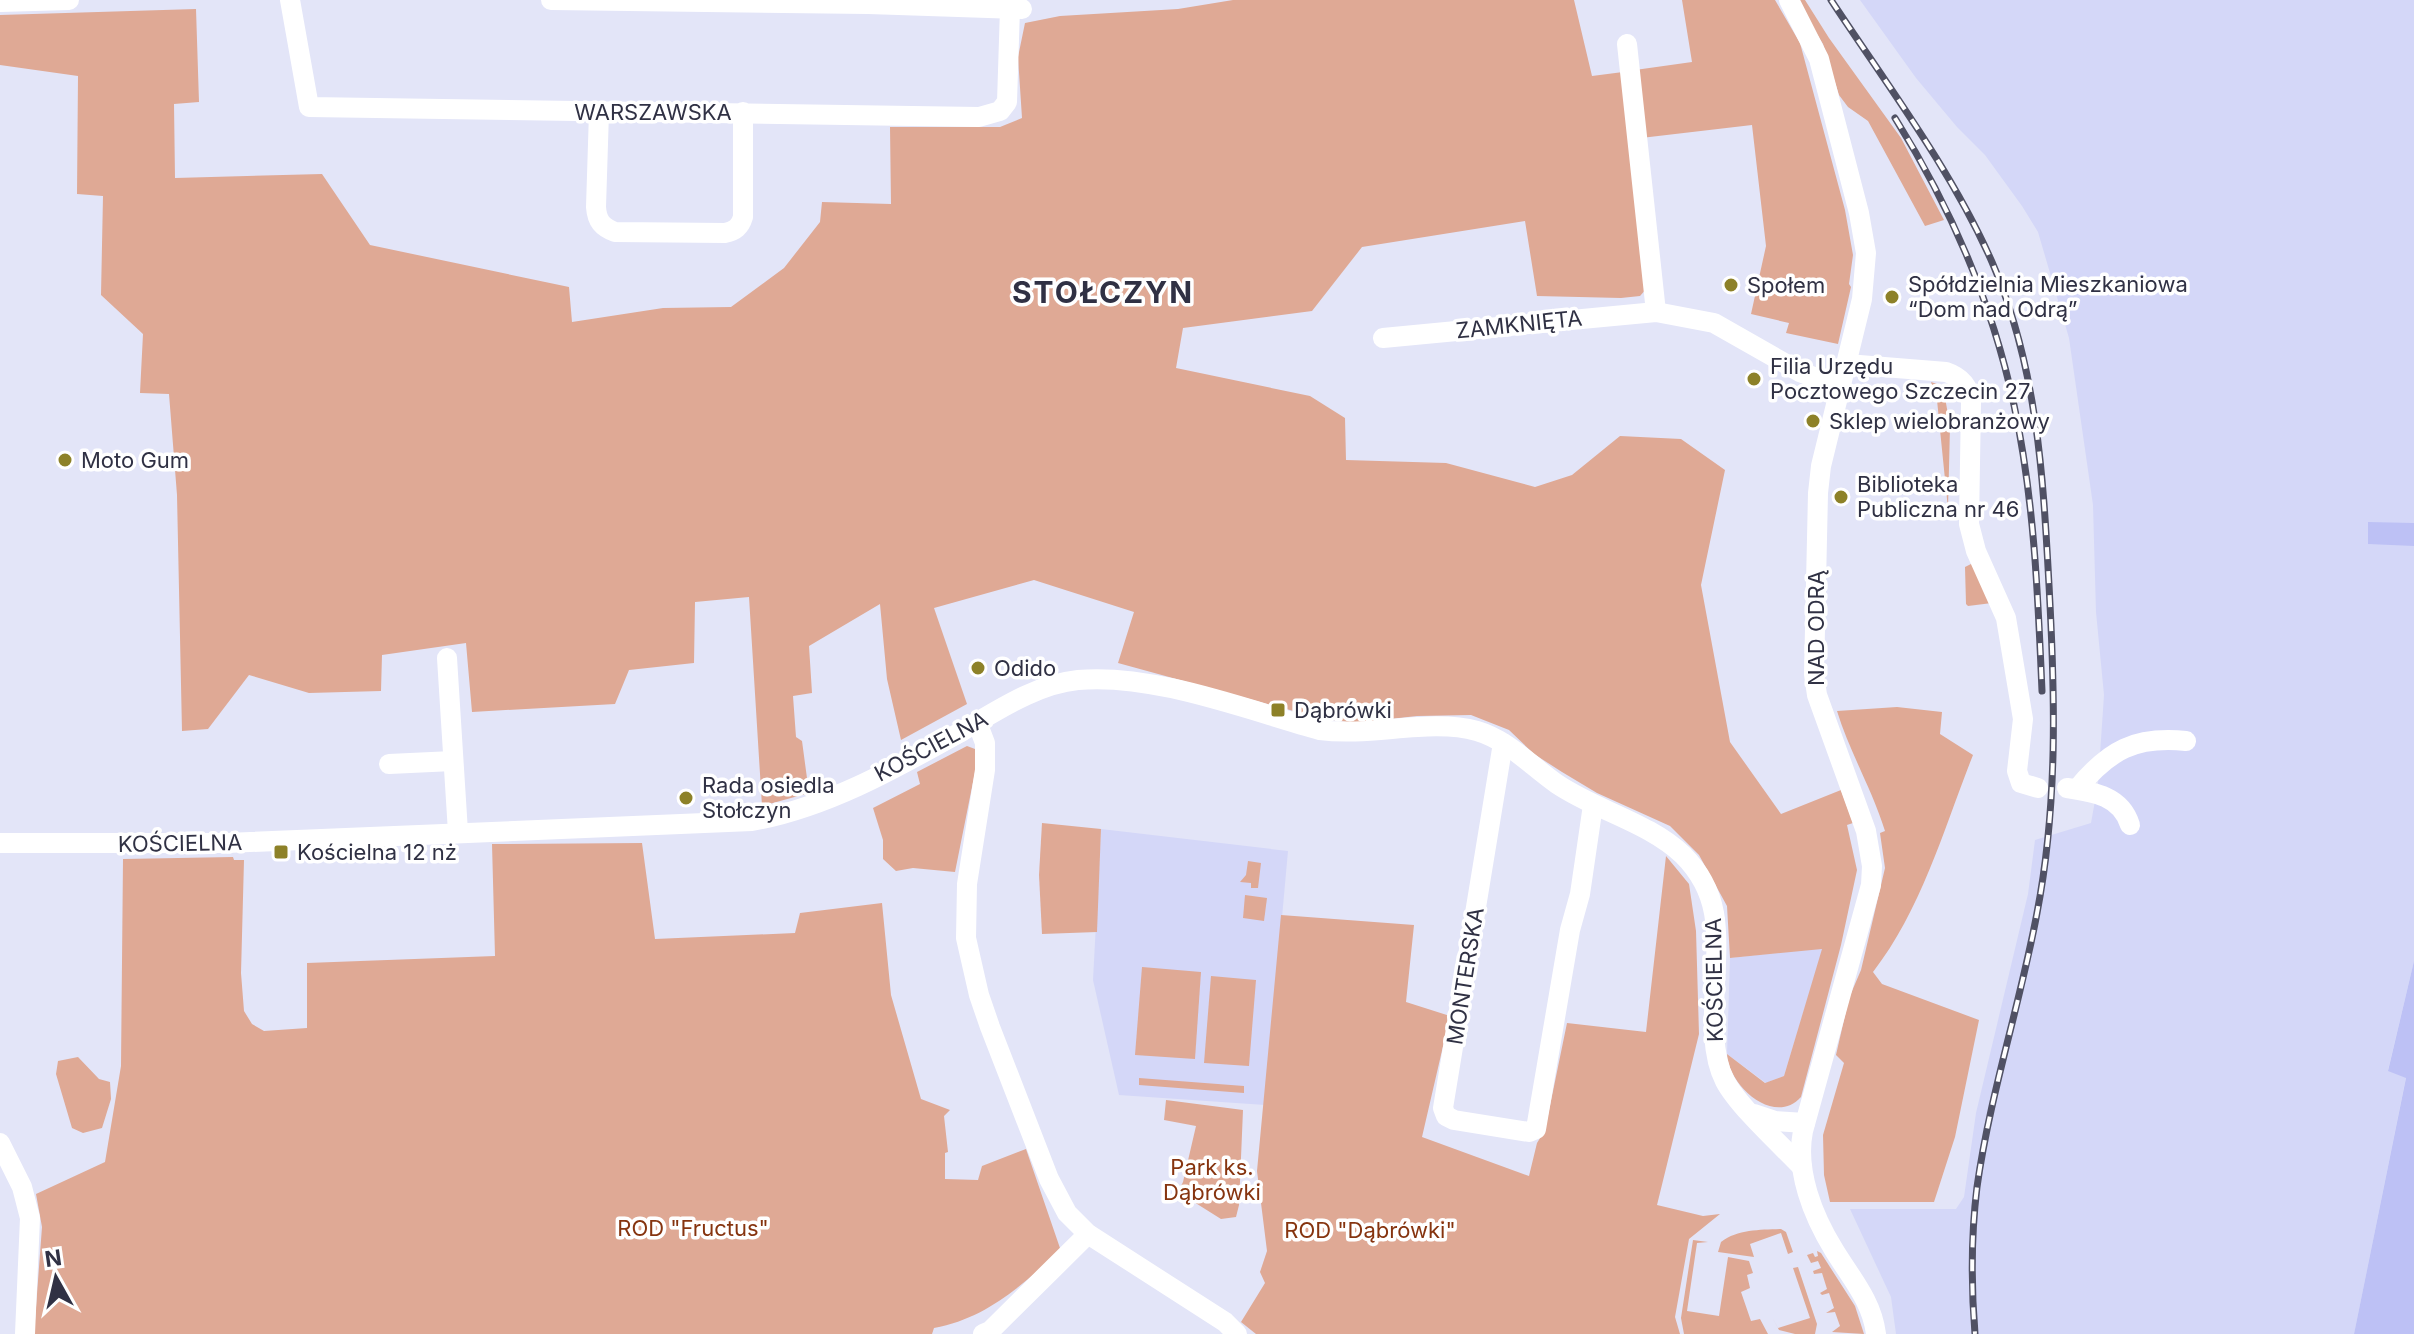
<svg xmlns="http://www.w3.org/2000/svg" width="2414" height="1334" font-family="Inter,sans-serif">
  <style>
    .built { fill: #d4d7f8 }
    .green { fill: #dfa995 }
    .water { fill: #bdc1f5 }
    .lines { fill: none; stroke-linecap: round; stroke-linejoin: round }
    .minor { stroke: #fff; stroke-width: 20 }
    .rail-casing { stroke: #505164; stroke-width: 7 }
    .rail { stroke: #fff; stroke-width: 4; stroke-dasharray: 12; stroke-linecap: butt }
    .poi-dot { fill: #8d8128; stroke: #fff; stroke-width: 3 }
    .labels { text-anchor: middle; stroke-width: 7; stroke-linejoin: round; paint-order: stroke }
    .street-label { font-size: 22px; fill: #303144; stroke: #fff }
    .poi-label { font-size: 22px; fill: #303144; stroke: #fff; text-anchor: start }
    .park-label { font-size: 22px; fill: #86340f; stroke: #fff }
    .district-label { font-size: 30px; font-weight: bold; letter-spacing: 2px; fill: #303144; stroke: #fff }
  </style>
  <rect width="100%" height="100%" fill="#e3e5f8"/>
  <!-- built -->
  <g class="built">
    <polygon points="1860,0 2414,0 2414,961 2388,1070 2406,1077 2354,1334 1896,1334 1891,1297 1850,1209 1956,1209 1964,1197 1976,1113 2028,894 2035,840 2091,823 2098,784 2104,695 2096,612 2093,505 2069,338 2038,232 2022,206 1985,155 1957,127 1916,78"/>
    <polygon points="1101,829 1288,851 1265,1105 1119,1095 1093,980"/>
    <polygon points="1823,948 1784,1076 1766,1083 1727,1054 1730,958"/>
  </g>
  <!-- green -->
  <g class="green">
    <path d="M1233 0H1574L1592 76 1623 72 1647 288 1640 296 1621 298 1537 296 1525 221 1362 247 1312 311 1183 328 1176 368 1310 396 1345 418 1346 460 1446 463 1535 487 1572 475 1620 436 1681 439 1725 470 1701 585 1730 742 1781 814 1841 790 1853 823 1847 825 1857 870 1841 945 1801 1097C1774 1127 1728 1085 1727 1054L1765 1083 1784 1076 1822 949 1730 958 1727 906 1699 855 1670 826 1597 793 1562 772 1534 754 1509 730 1471 715 1417 716 1354 723 1319 718 1118 663 1134 612 1034 580 934 608 967 704 901 740 887 679 880 604 809 646 812 693 793 696 796 737 802 741 809 793 762 806 749 597 695 602 694 663 629 670 615 704 472 712 466 643 382 655 381 691 309 693 249 675 208 729 182 731 177 495 169 394 140 393 143 334 101 295 103 196 77 194 78 76 0 65V15L196 9 199 102 174 104 175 178 322 174 370 245 569 287 572 322 663 308 731 307 784 268 820 222 822 202 891 204 890 127H1000L1022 118 1018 57 1025 23 1060 16 1178 9Z"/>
    <polygon points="1682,0 1775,0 1800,43 1845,210 1853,255 1849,284 1851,287 1838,344 1786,333 1789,323 1751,314 1766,246 1752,125 1641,138 1635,70 1692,62"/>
    <polygon points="1796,0 1805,0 1829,38 1901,138 1944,220 1925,226 1868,121 1848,107 1839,95 1823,44"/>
    <polygon points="1931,382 1943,386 1950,426 1948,509 1937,400"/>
    <polygon points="1973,563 1992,603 1968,606 1966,604 1965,567"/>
    <path d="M1897 707 1942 712 1940 734 1973 755C1944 828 1922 909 1873 972L1882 984 1979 1020 1955 1137 1934 1202H1830L1824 1175 1823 1135 1844 1063 1836 1055 1849 998 1861 970 1885 868 1880 833 1885 831C1872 789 1850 753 1837 711Z"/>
    <polygon points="967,746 975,749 976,767 955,872 913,868 896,871 883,859 883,840 873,808 920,784 917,772"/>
    <polygon points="1042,823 1101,829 1097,932 1042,934 1039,875"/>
    <path d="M642 843 655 939 795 933 800 913 882 903 891 995 921 1099 950 1110 944 1116 948 1152 945 1153V1179L978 1180 982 1166 1026 1149 1061 1251C1021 1285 988 1318 934 1328L932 1334H34L42 1227 36 1194 105 1162 121 1066 123 859 233 857 234 860H244L241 973 244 1011 252 1024 264 1031 307 1028V963L495 956 492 844Z"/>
    <polygon points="1666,856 1689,884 1696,931 1699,1034 1657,1205 1703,1216 1720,1214 1689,1239 1675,1317 1680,1334 1256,1334 1241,1322 1265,1283 1260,1272 1267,1251 1257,1171 1281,915 1414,925 1406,1002 1450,1016 1422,1137 1529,1176 1537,1143 1545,1130 1567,1023 1646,1032"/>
    <polygon points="1248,861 1261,863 1258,888 1251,888 1251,883 1240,882 1246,875"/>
    <polygon points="1245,895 1267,898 1264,921 1243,918"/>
    <polygon points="1142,967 1201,972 1195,1059 1135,1055"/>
    <polygon points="1211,976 1256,980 1249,1066 1204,1063"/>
    <polygon points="78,1057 99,1079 110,1082 111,1099 102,1128 83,1133 72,1128 56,1074 58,1061"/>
    <polygon points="1139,1078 1244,1086 1244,1093 1139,1085"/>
    <polygon points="1166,1100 1243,1110 1239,1205 1236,1217 1221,1219 1178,1192 1183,1182 1196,1126 1164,1120"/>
    <path d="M1781 1229 1786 1232 1793 1252 1788 1254 1781 1233 1750 1244 1754 1257 1718 1252 1721 1242C1738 1229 1760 1230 1781 1229Z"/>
    <polygon points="1693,1240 1708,1242 1697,1243 1687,1311 1719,1316 1728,1257 1749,1261 1753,1273 1747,1275 1750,1288 1741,1292 1751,1321 1760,1319 1768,1334 1684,1334 1681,1318"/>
    <polygon points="1817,1251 1821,1253 1855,1306 1864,1334 1832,1332 1840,1326 1835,1312 1826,1313 1834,1308 1829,1293 1822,1295 1820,1293 1827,1289 1822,1273 1814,1274 1813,1271 1821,1268 1818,1261 1811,1263 1807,1255 1813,1253 1815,1257 1818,1256"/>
    <polygon points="1798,1267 1817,1324 1815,1334 1795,1334 1779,1330 1772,1317 1778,1328 1810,1318 1793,1268"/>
  </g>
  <!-- water -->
  <g class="water">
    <polygon points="2368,522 2414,523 2414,546 2368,544"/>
    <polygon points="2414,961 2414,1334 2354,1334 2406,1078 2388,1071"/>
  </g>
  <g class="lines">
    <!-- minor -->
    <g class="minor">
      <polyline points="290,0 309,107 979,117 1000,111 1007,102 1010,8"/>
      <polyline points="551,0 868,4 1022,9"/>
      <path d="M1789 0 1819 59 1859 213 1866 253 1862 299 1821 466 1818 493 1814 674 1817 695 1866 831 1872 866 1871 885 1803 1131C1795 1171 1813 1216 1834 1250 1851 1278 1872 1301 1876 1334"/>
      <polyline points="0,2 69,0"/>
      <polyline points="1627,44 1656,312"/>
      <path d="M599 112 596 207C597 221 602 227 615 232L725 233C735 231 740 227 743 217V112"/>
      <polyline points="1383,338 1656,312 1714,323 1800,372 1841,387"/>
      <path d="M1847 364 1946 372C1961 377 1969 387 1971 402L1969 524 1976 551 2006 618 2023 719 2017 771 2021 783 2038 788"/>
      <polyline points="447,658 458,832"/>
      <polyline points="977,722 985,743 985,770 967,884 966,938 979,995 990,1027 1049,1179 1067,1213 1088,1234 1225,1322 1237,1334"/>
      <polyline points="1503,743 1443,1108 1446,1116 1454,1120 1529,1132 1536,1129 1570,930 1580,894 1593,805"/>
      <polyline points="389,764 453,761"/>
      <path d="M2067 788C2094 792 2121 796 2130 825"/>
      <path d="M2077 789C2109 750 2135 736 2186 741"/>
      <path d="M0 843H227L752 821C825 808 893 770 957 734 994 713 1035 684 1078 680 1153 673 1247 710 1320 730 1371 737 1430 718 1477 731 1508 740 1531 766 1557 784 1597 811 1648 822 1683 855 1699 871 1710 891 1714 913 1723 964 1702 1037 1725 1081 1738 1106 1781 1145 1802 1167"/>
      <polyline points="1754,1114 1775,1121 1805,1123"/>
      <polyline points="0,1143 22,1187 30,1218 25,1334"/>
      <polyline points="983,1334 990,1331 1088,1234"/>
    </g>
    <defs>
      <g id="rail">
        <path d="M1831 0C1887 85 1951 169 1992 262 2037 366 2043 474 2049 585 2055 695 2058 804 2037 913 2020 1005 1990 1094 1977 1187 1971 1236 1971 1285 1975 1334"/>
        <path d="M1895 118C1950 206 1992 302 2014 405 2034 498 2038 595 2042 691"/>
      </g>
    </defs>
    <!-- rail casing -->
    <use href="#rail" class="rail-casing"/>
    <!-- rail -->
    <use href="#rail" class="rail"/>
  </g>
  <!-- markers -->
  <g class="poi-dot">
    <circle cx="1731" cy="285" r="8"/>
    <circle cx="1892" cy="297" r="8"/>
    <circle cx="1754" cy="379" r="8"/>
    <circle cx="1813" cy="421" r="8"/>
    <circle cx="65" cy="460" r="8"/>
    <circle cx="1841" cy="497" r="8"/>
    <circle cx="978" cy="668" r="8"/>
    <rect x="1270" y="702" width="16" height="16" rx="4"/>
    <circle cx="686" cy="798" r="8"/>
    <rect x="273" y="844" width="16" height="16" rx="4"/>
  </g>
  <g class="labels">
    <!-- street labels -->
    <g class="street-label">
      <text x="653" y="120">WARSZAWSKA</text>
      <text transform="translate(1519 324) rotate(-6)" y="8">ZAMKNIĘTA</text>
      <text transform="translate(1816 628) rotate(-90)" y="8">NAD ODRĄ</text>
      <text transform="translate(931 746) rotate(-28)" y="8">KOŚCIELNA</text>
      <text transform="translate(180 843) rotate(-1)" y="8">KOŚCIELNA</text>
      <text transform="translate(1465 976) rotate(-81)" y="8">MONTERSKA</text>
      <text transform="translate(1714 980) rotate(-91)" y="8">KOŚCIELNA</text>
    </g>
    <!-- poi labels -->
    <g class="poi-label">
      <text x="1908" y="292">Spółdzielnia Mieszkaniowa<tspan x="1908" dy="25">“Dom nad Odrą”</tspan></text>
      <text x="1747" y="293">Społem</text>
      <text x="1770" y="374">Filia Urzędu<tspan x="1770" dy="25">Pocztowego Szczecin 27</tspan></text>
      <text x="1829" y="429">Sklep wielobranżowy</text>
      <text x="81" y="468">Moto Gum</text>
      <text x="1857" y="492">Biblioteka<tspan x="1857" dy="25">Publiczna nr 46</tspan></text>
      <text x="994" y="676">Odido</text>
      <text x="1294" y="718">Dąbrówki</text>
      <text x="702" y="793">Rada osiedla<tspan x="702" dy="25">Stołczyn</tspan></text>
      <text x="297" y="860">Kościelna 12 nż</text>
    </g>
    <!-- park labels -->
    <g class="park-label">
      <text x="1212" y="1175">Park ks.<tspan x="1212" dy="25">Dąbrówki</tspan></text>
      <text x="693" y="1236">ROD "Fructus"</text>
      <text x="1370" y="1238">ROD "Dąbrówki"</text>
    </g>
    <!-- district labels -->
    <g class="district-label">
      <text x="1103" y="303">STOŁCZYN</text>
    </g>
  </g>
  <!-- north arrow -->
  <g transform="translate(56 1278) rotate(352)" stroke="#ffffff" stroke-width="6" paint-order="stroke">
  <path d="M0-6L14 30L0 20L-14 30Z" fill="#303144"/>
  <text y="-12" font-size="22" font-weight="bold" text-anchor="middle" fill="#303144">N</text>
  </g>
</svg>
